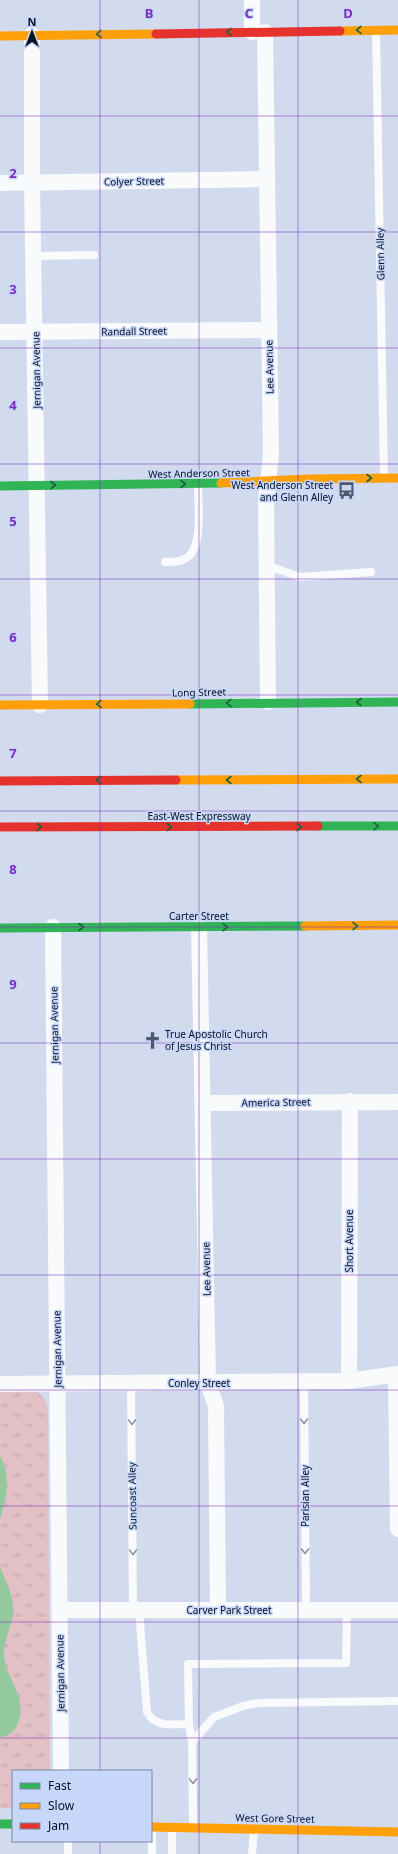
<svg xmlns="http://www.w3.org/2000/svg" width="398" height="1854" font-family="'Noto Sans',sans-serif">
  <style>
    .park { fill: url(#park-tufts) }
    .water { fill: #94c99e }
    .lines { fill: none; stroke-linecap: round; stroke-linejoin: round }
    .lane { stroke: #f8fafc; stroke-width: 8 }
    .street { stroke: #f8fafc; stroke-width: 16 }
    .fast { stroke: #30b455; stroke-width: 9 }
    .slow { stroke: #ff9f0a; stroke-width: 9 }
    .jam { stroke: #e5322d; stroke-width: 9 }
    .oneway { stroke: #1d633d }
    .oneway2 { stroke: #8d929b }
    .grid { fill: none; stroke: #7b2cbf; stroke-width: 1; stroke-opacity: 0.55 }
    .labels { text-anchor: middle; stroke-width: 3; stroke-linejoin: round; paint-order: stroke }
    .street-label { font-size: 10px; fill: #0a1225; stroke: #c7d7f9 }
    .poi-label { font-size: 10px; fill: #0a1225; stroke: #c7d7f9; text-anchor: end }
    .grid-label { font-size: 13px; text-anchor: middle; font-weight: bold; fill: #7b2cbf; stroke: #c7d7f9; stroke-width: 3; stroke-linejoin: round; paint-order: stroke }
  </style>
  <defs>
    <pattern id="park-tufts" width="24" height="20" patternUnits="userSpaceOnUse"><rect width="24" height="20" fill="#e2c0c5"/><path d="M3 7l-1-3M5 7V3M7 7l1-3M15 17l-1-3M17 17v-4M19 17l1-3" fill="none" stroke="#c1a4a9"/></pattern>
  </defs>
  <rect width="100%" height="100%" fill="#d2dbee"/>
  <!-- park -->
  <path class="park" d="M0 1390C21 1390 43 1383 48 1409L50 1771H13V1808H0Z"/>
  <!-- water -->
  <g class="water">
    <path d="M0 1456C11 1475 7 1499 0 1519Z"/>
    <path d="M0 1567C7 1584 17 1601 12 1620 9 1630 4 1642 4 1653 4 1679 30 1696 17 1726 14 1732 7 1737 0 1737Z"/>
  </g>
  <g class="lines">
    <!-- lane -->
    <g class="lane">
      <polyline points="376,31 384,477"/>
      <polyline points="34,256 94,255"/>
      <path d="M165 562C173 562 183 562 189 556 203 543 198 503 198 485"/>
      <polyline points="266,565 300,577 371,572"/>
      <polyline points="304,1382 306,1610"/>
      <polyline points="131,1383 133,1610"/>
      <path d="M139 1610 147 1712C155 1728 173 1724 189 1724"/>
      <polyline points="192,1742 214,1717 243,1706 258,1703 398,1701"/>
      <polyline points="193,1826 192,1742 189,1724 188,1664 346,1663 347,1610"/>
      <polyline points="68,1854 68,1841"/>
      <polyline points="152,1854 152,1829"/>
      <polyline points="172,1854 172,1828"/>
      <polyline points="252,1854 254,1829"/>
    </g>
    <!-- street -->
    <g class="street">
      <polyline points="252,32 252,0"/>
      <polyline points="265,32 271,455 266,501 268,702"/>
      <polyline points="32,35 32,183 40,705"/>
      <polyline points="0,183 267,179"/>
      <polyline points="0,332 269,330"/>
      <polyline points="53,927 61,1771"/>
      <polyline points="199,927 208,1383 216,1406 218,1610"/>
      <polyline points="203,1103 398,1102"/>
      <polyline points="396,1374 398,1529"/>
      <polyline points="349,1381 350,1101"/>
      <polyline points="0,1384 349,1381 398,1374"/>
      <polyline points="60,1610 398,1610"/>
    </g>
    <!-- fast -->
    <g class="fast">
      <polyline points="0,486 221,483"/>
      <polyline points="190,704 398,702"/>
      <polyline points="318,826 398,826"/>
      <polyline points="0,928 305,926"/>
      <polyline points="0,1824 13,1824"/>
    </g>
    <!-- slow -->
    <g class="slow">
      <polyline points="340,31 398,30"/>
      <polyline points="0,36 156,34"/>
      <polyline points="221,483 308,479 398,478"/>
      <polyline points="0,705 190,704"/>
      <polyline points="176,780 398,779"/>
      <polyline points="305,926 398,925"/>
      <polyline points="151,1827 398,1832"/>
    </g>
    <!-- jam -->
    <g class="jam">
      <polyline points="156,34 340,31"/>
      <polyline points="0,781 176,780"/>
      <polyline points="0,827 318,826"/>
    </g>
  </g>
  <!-- one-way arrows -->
  <defs><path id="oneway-chevron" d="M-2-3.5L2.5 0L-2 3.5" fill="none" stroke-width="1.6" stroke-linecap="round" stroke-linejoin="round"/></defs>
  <g class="oneway">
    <use href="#oneway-chevron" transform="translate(359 30) rotate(179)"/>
    <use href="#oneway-chevron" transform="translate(229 32) rotate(179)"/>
    <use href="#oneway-chevron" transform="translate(99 34) rotate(179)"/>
    <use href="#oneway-chevron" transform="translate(369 478)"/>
    <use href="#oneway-chevron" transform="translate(183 484)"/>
    <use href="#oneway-chevron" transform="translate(53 485)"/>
    <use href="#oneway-chevron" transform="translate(359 702) rotate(180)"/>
    <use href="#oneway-chevron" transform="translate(229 703) rotate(179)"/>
    <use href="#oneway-chevron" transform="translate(99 704) rotate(179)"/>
    <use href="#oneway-chevron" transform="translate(359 779) rotate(180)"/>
    <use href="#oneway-chevron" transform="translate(99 780) rotate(180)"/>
    <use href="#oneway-chevron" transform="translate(229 780) rotate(180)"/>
    <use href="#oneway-chevron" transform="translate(376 826) rotate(-1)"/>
    <use href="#oneway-chevron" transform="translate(39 827)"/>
    <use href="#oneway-chevron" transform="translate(169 827)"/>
    <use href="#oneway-chevron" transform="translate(299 827)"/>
    <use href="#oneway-chevron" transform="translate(355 926) rotate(-1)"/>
    <use href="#oneway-chevron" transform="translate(81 927)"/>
    <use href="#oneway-chevron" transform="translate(225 927) rotate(-1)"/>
  </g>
  <g class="oneway2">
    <use href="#oneway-chevron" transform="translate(304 1421) rotate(90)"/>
    <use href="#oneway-chevron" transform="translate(132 1422) rotate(89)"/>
    <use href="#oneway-chevron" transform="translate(305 1551) rotate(90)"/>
    <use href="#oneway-chevron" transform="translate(133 1552) rotate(89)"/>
    <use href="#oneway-chevron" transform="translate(193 1781) rotate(89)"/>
  </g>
  <!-- grid -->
  <path class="grid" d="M100 0V1771M199 0V1854M298 0V1854M0 116H398M0 232H398M0 348H398M0 464H398M0 579H398M0 695H398M0 811H398M0 927H398M0 1043H398M0 1159H398M0 1275H398M0 1390H398M0 1506H398M0 1622H398M0 1738H398M100 1841V1854"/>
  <!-- icons -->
  <defs>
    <symbol id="bus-bare" viewBox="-9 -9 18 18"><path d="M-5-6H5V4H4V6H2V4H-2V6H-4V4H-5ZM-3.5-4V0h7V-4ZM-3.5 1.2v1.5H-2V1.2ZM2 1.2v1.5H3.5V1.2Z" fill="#50586b" stroke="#c7d7f9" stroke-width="2.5" paint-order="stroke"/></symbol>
    <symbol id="church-bare" viewBox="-9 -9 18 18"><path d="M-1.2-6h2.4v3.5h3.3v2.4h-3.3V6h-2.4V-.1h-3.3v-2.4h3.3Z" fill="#50586b" stroke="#c7d7f9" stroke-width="2.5" paint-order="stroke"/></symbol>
  </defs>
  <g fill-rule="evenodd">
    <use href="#bus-bare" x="334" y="478" width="25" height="25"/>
    <use href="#church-bare" x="140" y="1028" width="25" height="25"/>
  </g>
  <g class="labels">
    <!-- street labels -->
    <g class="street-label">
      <text transform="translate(134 181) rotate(-1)" y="4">Colyer Street</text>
      <text transform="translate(380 254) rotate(-91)" y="4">Glenn Alley</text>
      <text transform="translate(134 331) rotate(-1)" y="4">Randall Street</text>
      <text transform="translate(269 367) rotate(-91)" y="4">Lee Avenue</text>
      <text transform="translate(36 370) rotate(-91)" y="4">Jernigan Avenue</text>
      <text transform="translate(199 473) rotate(-1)" y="4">West Anderson Street</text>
      <text transform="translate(199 692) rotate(-1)" y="4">Long Street</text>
      <text x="199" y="820">East-West Expressway</text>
      <text x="199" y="920">Carter Street</text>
      <text transform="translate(54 1025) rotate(-91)" y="4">Jernigan Avenue</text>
      <text transform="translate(276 1102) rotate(-1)" y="4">America Street</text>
      <text transform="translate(349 1241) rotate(-90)" y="4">Short Avenue</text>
      <text transform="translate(206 1269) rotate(-91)" y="4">Lee Avenue</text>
      <text transform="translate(57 1349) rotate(-91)" y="4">Jernigan Avenue</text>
      <text x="199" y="1387">Conley Street</text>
      <text transform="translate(132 1496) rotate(-91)" y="4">Suncoast Alley</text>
      <text transform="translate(305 1496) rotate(-90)" y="4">Parisian Alley</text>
      <text x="229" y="1614">Carver Park Street</text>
      <text transform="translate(60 1673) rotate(-91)" y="4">Jernigan Avenue</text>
      <text transform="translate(275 1818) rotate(1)" y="4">West Gore Street</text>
    </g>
    <!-- poi labels -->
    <g class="poi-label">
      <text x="333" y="489">West Anderson Street<tspan x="333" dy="12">and Glenn Alley</tspan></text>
      <text x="165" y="1038" text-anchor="start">True Apostolic Church<tspan x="165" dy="12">of Jesus Christ</tspan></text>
    </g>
  </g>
  <g class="grid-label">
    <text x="149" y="18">B</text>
    <text x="249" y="18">C</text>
    <text x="348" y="18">D</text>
    <text x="13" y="178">2</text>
    <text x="13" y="294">3</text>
    <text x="13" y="410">4</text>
    <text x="13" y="526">5</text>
    <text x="13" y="642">6</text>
    <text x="13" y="758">7</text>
    <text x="13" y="874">8</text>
    <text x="13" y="989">9</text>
  </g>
  <!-- legend -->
  <rect x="12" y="1770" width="140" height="72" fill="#c7d7f9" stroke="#7b88a4"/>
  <rect x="20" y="1783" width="20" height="6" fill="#30b455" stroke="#7b88a4"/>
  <text x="48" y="1790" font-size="12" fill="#0a1225">Fast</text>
  <rect x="20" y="1803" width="20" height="6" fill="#ff9f0a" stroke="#7b88a4"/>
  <text x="48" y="1810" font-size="12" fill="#0a1225">Slow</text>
  <rect x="20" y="1823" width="20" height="6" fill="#e5322d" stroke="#7b88a4"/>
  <text x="48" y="1830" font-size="12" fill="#0a1225">Jam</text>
  <!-- north arrow -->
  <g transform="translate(32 32)" stroke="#c7d7f9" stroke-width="3" paint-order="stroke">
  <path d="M0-3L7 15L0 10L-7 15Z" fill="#0a1225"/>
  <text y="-6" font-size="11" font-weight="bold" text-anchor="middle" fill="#0a1225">N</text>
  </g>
</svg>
